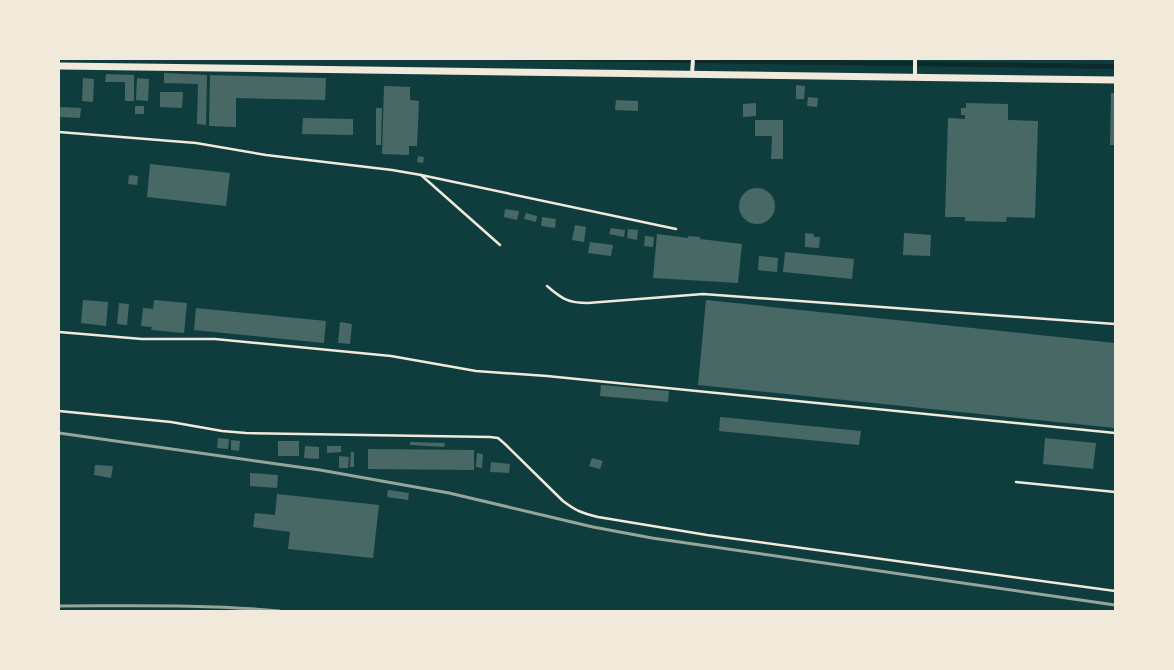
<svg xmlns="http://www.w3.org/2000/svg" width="1174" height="670" font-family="'Fira Sans',sans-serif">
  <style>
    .water { fill: #0a2a2b }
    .building { fill: #486865 }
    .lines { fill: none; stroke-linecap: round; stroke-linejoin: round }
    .service { stroke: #f1e9da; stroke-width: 2.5 }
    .minor { stroke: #f1e9da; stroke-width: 4 }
    .tertiary { stroke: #f1e9da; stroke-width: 7 }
    .rail { stroke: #97a49c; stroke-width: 3 }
  </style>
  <rect width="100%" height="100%" fill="#0f3d3e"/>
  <!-- water -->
  <polygon class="water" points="421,59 734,59 1115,64 1115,69"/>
  <!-- building -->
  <g class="building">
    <polygon points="164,73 207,75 206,125 197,124 198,84 164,83"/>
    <polygon points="106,74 134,75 134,101 125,101 125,82 105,82"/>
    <polygon points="210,75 326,78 325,100 236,98 236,127 209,126"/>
    <polygon points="83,78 94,79 93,102 82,101"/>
    <polygon points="137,78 149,79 148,101 136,100"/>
    <polygon points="796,85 805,86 804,99 796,99"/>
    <polygon points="384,86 410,87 410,100 419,101 417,146 409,146 409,155 382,154"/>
    <polygon points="160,92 183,92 182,108 160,107"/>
    <polygon points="1111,93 1115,93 1115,145 1110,145"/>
    <polygon points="808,97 818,98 817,107 807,106"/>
    <polygon points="616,100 638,101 638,111 615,110"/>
    <polygon points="756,103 756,116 743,117 743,104"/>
    <polygon points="966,103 1008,104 1008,120 1038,121 1035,218 1007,217 1006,222 965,221 965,217 945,217 948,118 965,119 965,115 961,115 961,108 966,108"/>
    <rect x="135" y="106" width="9" height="8"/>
    <polygon points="59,107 81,108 80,118 59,117"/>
    <polygon points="376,108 382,108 381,145 376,145"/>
    <polygon points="303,118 353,119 353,135 302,134"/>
    <polygon points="755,120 783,120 783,159 771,159 772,136 755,136"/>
    <polygon points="418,156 424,157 423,163 417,162"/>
    <polygon points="150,164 230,173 226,206 147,197"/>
    <polygon points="129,175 138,176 137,185 128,184"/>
    <circle cx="757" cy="206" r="18"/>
    <polygon points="505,209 519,211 517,220 504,217"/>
    <polygon points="526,213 537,216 536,222 524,219"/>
    <polygon points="542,217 556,219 555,228 541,226"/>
    <polygon points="575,225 586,227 584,242 572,240"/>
    <polygon points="611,228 625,230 624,237 609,234"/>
    <polygon points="628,229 638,230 637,240 627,238"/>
    <polygon points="805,233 814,234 814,237 820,237 819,248 805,247"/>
    <polygon points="904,233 931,235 930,256 903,255"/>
    <polygon points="657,234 688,238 688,236 700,237 700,239 742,244 738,283 653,278"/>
    <polygon points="645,236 654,237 653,247 644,246"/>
    <polygon points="590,242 613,245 611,256 588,253"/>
    <polygon points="785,252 854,259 852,279 783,272"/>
    <polygon points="759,256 778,258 777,272 758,270"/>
    <polygon points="83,300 108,302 106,326 81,323"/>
    <polygon points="154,300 187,303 184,333 151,330 152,327 141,326 143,308 153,309"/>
    <polygon points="706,300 1115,343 1115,428 698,385"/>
    <polygon points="119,303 129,304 127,325 117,324"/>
    <polygon points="196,308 326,321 324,343 194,330"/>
    <polygon points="340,322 352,324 350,344 338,343"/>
    <polygon points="601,385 669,391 668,402 600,396"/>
    <polygon points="720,417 861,431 859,445 719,431"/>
    <polygon points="218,438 229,439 228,449 217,448"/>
    <polygon points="1045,438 1096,443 1093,469 1043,464"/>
    <polygon points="231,440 240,441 239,451 231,450"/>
    <rect x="278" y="441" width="21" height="15"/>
    <polygon points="410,442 445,443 444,447 410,445"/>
    <polygon points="305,446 319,447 319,459 304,458"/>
    <polygon points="327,446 341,446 341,452 327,453"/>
    <polygon points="368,449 474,450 474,470 368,469"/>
    <polygon points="351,452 354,452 354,467 350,467"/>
    <polygon points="477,453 483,454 482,468 476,467"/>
    <polygon points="339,456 349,457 348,468 339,468"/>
    <polygon points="592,458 603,461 600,469 589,466"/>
    <polygon points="491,462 510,464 509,473 490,472"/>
    <polygon points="95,465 113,466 111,478 94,475"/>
    <polygon points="250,473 278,475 277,488 250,486"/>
    <polygon points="388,490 409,493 408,500 387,497"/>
    <polygon points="277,494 379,505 373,558 288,549 290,532 253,527 255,513 275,515"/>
  </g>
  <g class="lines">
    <!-- service -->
    <g class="service">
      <polyline points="59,132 196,143 266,155 392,170 421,175 500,245"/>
      <polyline points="421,175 676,229"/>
      <path d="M547 286C562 299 568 303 588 303L703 294 1115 324"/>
      <polyline points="59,332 142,339 215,339 391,356 476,371 547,376 1115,433"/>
      <path d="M59 411 171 422 222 431 246 433 490 437 498 438 505 444 563 501C576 511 582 513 598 517L707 535 1115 591"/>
      <polyline points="1016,482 1115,492"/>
    </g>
    <!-- minor -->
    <g class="minor">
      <polyline points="692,74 693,59"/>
      <polyline points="915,77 915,59"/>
    </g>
    <!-- tertiary -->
    <polyline class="tertiary" points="59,66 1115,80"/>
    <!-- rail -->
    <g class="rail">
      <polyline points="59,433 320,470 449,493 593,527 652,538 1115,605"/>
      <path d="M59 606C132 606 206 604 279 611"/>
    </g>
  </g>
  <!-- border -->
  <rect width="1174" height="670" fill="none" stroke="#f1e9da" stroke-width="120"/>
</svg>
